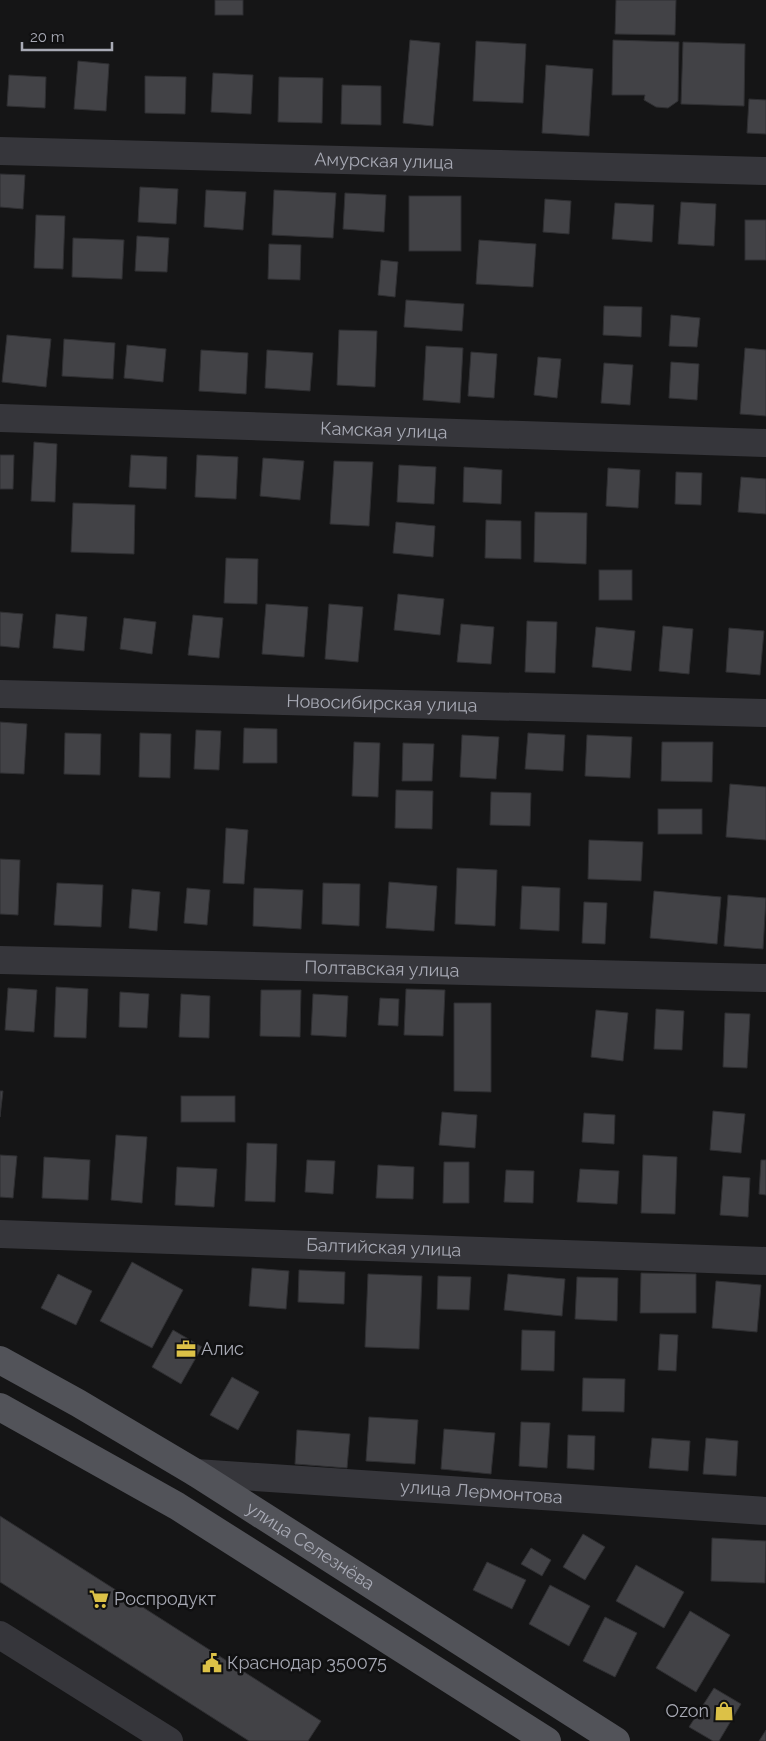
<svg xmlns="http://www.w3.org/2000/svg" width="766" height="1741" font-family="Raleway,sans-serif">
  <style>
    .building { fill: #424246; stroke: #2f2f32 }
    .lines { fill: none; stroke-linecap: round; stroke-linejoin: round }
    .minor { stroke: #36363b; stroke-width: 28 }
    .major { stroke: #525359; stroke-width: 28 }
    .labels { text-anchor: middle; stroke-width: 5; stroke-linejoin: round; paint-order: stroke }
    .street-label { font-size: 18px; fill: #a8aab5; stroke: #101011 }
    .poi-label { font-size: 18px; fill: #a8aab5; stroke: #101011; text-anchor: start }
  </style>
  <rect width="100%" height="100%" fill="#151516"/>
  <!-- building -->
  <g class="building">
    <rect x="215" y="0" width="28" height="15"/>
    <polygon points="616,0 676,0 675,35 615,34"/>
    <polygon points="410,40 440,43 433,126 403,123"/>
    <polygon points="613,40 679,42 678,101 668,108 656,107 644,100 645,95 612,95"/>
    <polygon points="476,41 526,44 523,103 473,101"/>
    <polygon points="683,42 745,44 744,106 681,104"/>
    <polygon points="78,61 109,64 106,111 74,109"/>
    <polygon points="546,65 593,69 589,136 542,133"/>
    <polygon points="213,73 253,75 251,114 211,112"/>
    <polygon points="9,75 46,77 45,108 7,106"/>
    <polygon points="145,76 186,77 185,114 145,113"/>
    <polygon points="279,77 323,78 322,123 278,122"/>
    <polygon points="342,85 381,86 381,125 341,124"/>
    <polygon points="749,99 766,100 766,134 747,133"/>
    <polygon points="0,174 25,175 23,209 0,207"/>
    <polygon points="140,187 178,189 176,224 138,222"/>
    <polygon points="206,190 246,192 243,230 204,227"/>
    <polygon points="274,190 336,193 333,238 272,235"/>
    <polygon points="345,193 386,195 384,232 343,229"/>
    <rect x="409" y="196" width="52" height="55"/>
    <polygon points="545,199 571,201 569,234 543,232"/>
    <polygon points="681,202 716,204 714,246 678,244"/>
    <polygon points="615,203 654,205 652,242 612,239"/>
    <polygon points="36,215 65,216 63,269 34,268"/>
    <rect x="745" y="220" width="21" height="40"/>
    <polygon points="137,236 169,238 167,272 135,271"/>
    <polygon points="73,238 124,240 122,279 72,277"/>
    <polygon points="479,240 536,244 533,287 476,284"/>
    <polygon points="269,244 301,245 300,280 268,279"/>
    <polygon points="381,260 398,262 395,297 378,295"/>
    <polygon points="406,300 464,304 462,331 404,327"/>
    <polygon points="604,306 642,307 641,337 603,335"/>
    <polygon points="671,315 700,318 697,347 669,346"/>
    <polygon points="339,330 377,331 375,387 337,385"/>
    <polygon points="7,335 51,339 46,387 2,382"/>
    <polygon points="64,339 115,343 113,379 62,376"/>
    <polygon points="127,345 166,349 163,382 124,378"/>
    <polygon points="426,346 463,348 460,403 423,400"/>
    <polygon points="745,348 766,350 766,416 740,414"/>
    <polygon points="201,350 248,353 246,394 199,391"/>
    <polygon points="267,350 313,353 310,391 265,388"/>
    <polygon points="471,352 497,354 494,398 468,396"/>
    <polygon points="538,357 561,359 557,398 534,395"/>
    <polygon points="671,362 699,364 697,400 669,398"/>
    <polygon points="604,363 633,365 630,405 601,403"/>
    <polygon points="34,442 57,444 55,502 31,501"/>
    <polygon points="0,455 14,455 13,489 0,489"/>
    <polygon points="131,455 167,457 166,489 129,487"/>
    <polygon points="197,455 238,457 236,499 195,497"/>
    <polygon points="263,458 304,461 300,500 260,496"/>
    <polygon points="334,461 373,462 369,526 330,524"/>
    <polygon points="399,465 436,467 434,504 397,502"/>
    <polygon points="464,467 502,470 501,504 463,502"/>
    <polygon points="608,468 640,470 638,508 606,506"/>
    <polygon points="676,472 702,473 701,505 675,504"/>
    <polygon points="741,477 766,479 766,514 738,512"/>
    <polygon points="73,503 135,505 134,554 71,552"/>
    <polygon points="535,512 587,513 586,564 534,562"/>
    <polygon points="486,520 521,521 521,559 485,558"/>
    <polygon points="396,522 435,526 433,557 393,553"/>
    <polygon points="226,558 258,559 257,604 224,603"/>
    <rect x="599" y="570" width="33" height="30"/>
    <polygon points="398,594 444,599 440,635 394,630"/>
    <polygon points="266,604 308,607 304,657 262,654"/>
    <polygon points="329,604 363,607 358,662 325,659"/>
    <polygon points="0,612 23,614 19,648 0,646"/>
    <polygon points="56,614 87,617 84,651 53,648"/>
    <polygon points="193,615 223,618 219,658 188,655"/>
    <polygon points="124,618 156,622 152,654 120,649"/>
    <polygon points="527,621 557,622 555,673 525,672"/>
    <polygon points="461,624 494,627 491,664 457,662"/>
    <polygon points="663,626 693,629 689,674 659,671"/>
    <polygon points="596,627 635,631 631,671 592,667"/>
    <polygon points="729,628 764,631 760,675 726,672"/>
    <polygon points="0,722 27,724 24,774 0,773"/>
    <polygon points="244,728 277,729 277,763 243,763"/>
    <polygon points="196,730 221,731 219,770 194,769"/>
    <polygon points="65,733 101,734 100,775 64,774"/>
    <polygon points="140,733 171,734 170,778 139,777"/>
    <polygon points="528,733 565,735 563,771 525,769"/>
    <polygon points="462,735 499,737 496,779 460,777"/>
    <polygon points="587,735 632,737 630,778 585,776"/>
    <polygon points="354,742 380,743 378,797 352,796"/>
    <polygon points="662,742 713,742 712,782 661,781"/>
    <polygon points="403,743 434,744 432,781 402,781"/>
    <polygon points="730,784 766,787 766,840 726,837"/>
    <polygon points="396,790 433,791 432,829 395,828"/>
    <polygon points="491,792 531,793 530,826 490,825"/>
    <rect x="658" y="809" width="44" height="25"/>
    <polygon points="226,828 248,830 244,884 223,883"/>
    <polygon points="589,840 643,842 641,881 588,879"/>
    <polygon points="0,859 20,860 18,915 0,914"/>
    <polygon points="457,868 497,870 495,926 455,924"/>
    <polygon points="389,882 437,886 434,931 386,928"/>
    <polygon points="57,883 103,885 101,927 54,925"/>
    <polygon points="323,883 360,884 359,926 322,924"/>
    <polygon points="522,886 560,888 559,931 520,929"/>
    <polygon points="187,888 210,890 207,925 184,923"/>
    <polygon points="254,888 303,890 301,929 253,926"/>
    <polygon points="132,889 160,892 157,931 129,928"/>
    <polygon points="654,891 721,897 717,944 650,938"/>
    <polygon points="728,895 766,898 763,949 724,946"/>
    <polygon points="584,902 607,903 605,944 582,943"/>
    <polygon points="56,987 88,989 86,1038 54,1037"/>
    <polygon points="8,988 37,990 34,1032 5,1030"/>
    <polygon points="406,989 445,990 443,1036 404,1035"/>
    <polygon points="261,990 301,990 300,1037 260,1036"/>
    <polygon points="120,992 149,994 147,1028 119,1027"/>
    <polygon points="181,994 210,996 209,1038 179,1037"/>
    <polygon points="313,994 348,996 346,1037 311,1035"/>
    <polygon points="380,998 399,999 398,1026 378,1025"/>
    <polygon points="454,1003 491,1003 491,1092 454,1091"/>
    <polygon points="656,1009 684,1011 682,1050 654,1049"/>
    <polygon points="596,1010 628,1013 623,1061 591,1057"/>
    <polygon points="725,1013 750,1014 747,1068 723,1067"/>
    <polygon points="0,1091 3,1091 0,1117"/>
    <rect x="181" y="1096" width="54" height="26"/>
    <polygon points="713,1111 745,1114 741,1153 710,1150"/>
    <polygon points="442,1112 477,1115 475,1148 439,1145"/>
    <polygon points="584,1113 615,1115 614,1144 582,1142"/>
    <polygon points="116,1135 147,1137 142,1203 111,1200"/>
    <polygon points="247,1143 277,1144 275,1202 245,1201"/>
    <polygon points="0,1155 17,1156 13,1198 0,1197"/>
    <polygon points="643,1155 677,1157 675,1214 641,1213"/>
    <polygon points="44,1157 90,1160 88,1200 42,1198"/>
    <polygon points="307,1160 335,1161 333,1194 305,1192"/>
    <polygon points="761,1160 766,1160 766,1195 759,1194"/>
    <polygon points="444,1162 469,1162 469,1203 443,1203"/>
    <polygon points="378,1165 414,1167 413,1199 376,1198"/>
    <polygon points="177,1167 217,1169 214,1207 175,1205"/>
    <polygon points="580,1169 619,1171 617,1204 577,1202"/>
    <polygon points="506,1170 534,1171 533,1203 504,1202"/>
    <polygon points="723,1176 750,1178 748,1217 720,1215"/>
    <polygon points="132,1262 183,1290 152,1348 100,1321"/>
    <polygon points="252,1268 289,1271 286,1309 249,1306"/>
    <polygon points="299,1270 345,1272 344,1304 298,1302"/>
    <polygon points="641,1273 696,1274 696,1313 640,1313"/>
    <polygon points="58,1274 92,1291 76,1325 41,1308"/>
    <polygon points="368,1274 422,1276 419,1349 365,1347"/>
    <polygon points="508,1274 565,1279 562,1316 504,1310"/>
    <polygon points="438,1276 471,1277 469,1310 437,1309"/>
    <polygon points="577,1277 618,1278 617,1321 575,1319"/>
    <polygon points="716,1281 761,1285 757,1332 712,1328"/>
    <polygon points="173,1330 202,1347 181,1384 152,1367"/>
    <polygon points="522,1330 555,1331 554,1371 521,1370"/>
    <polygon points="660,1334 678,1335 676,1371 658,1370"/>
    <polygon points="232,1377 259,1392 238,1430 210,1415"/>
    <polygon points="583,1378 625,1379 624,1412 582,1411"/>
    <polygon points="369,1417 418,1420 415,1464 366,1461"/>
    <polygon points="521,1422 550,1423 547,1468 519,1466"/>
    <polygon points="444,1429 495,1433 491,1474 441,1469"/>
    <polygon points="297,1430 350,1434 347,1468 295,1464"/>
    <polygon points="568,1435 595,1436 594,1470 567,1468"/>
    <polygon points="652,1438 690,1441 688,1471 649,1468"/>
    <polygon points="706,1438 738,1441 736,1476 703,1474"/>
    <polygon points="0,1516 321,1721 308,1741 249,1741 0,1582"/>
    <polygon points="583,1534 605,1547 585,1580 563,1567"/>
    <polygon points="712,1538 766,1541 765,1583 711,1581"/>
    <polygon points="531,1548 551,1560 542,1576 521,1564"/>
    <polygon points="487,1562 526,1580 512,1609 473,1590"/>
    <polygon points="636,1565 684,1592 664,1628 616,1601"/>
    <polygon points="550,1585 590,1606 569,1646 529,1624"/>
    <polygon points="690,1611 730,1635 696,1692 656,1668"/>
    <polygon points="605,1617 637,1633 615,1677 583,1661"/>
    <polygon points="714,1688 741,1704 719,1741 713,1741 689,1727"/>
    <polygon points="766,1730 766,1741 759,1741"/>
  </g>
  <g class="lines">
    <!-- minor -->
    <g class="minor">
      <path id="s1" d="M0 151 766 171"/>
      <path id="s2" d="M0 418 766 443"/>
      <path id="s3" d="M0 694 766 713"/>
      <path id="s4" d="M0 960 766 978"/>
      <path id="s5" d="M0 1234 766 1261"/>
      <path id="s6" d="M196 1473 766 1511"/>
      <polyline points="0,1635 169,1741"/>
    </g>
    <!-- major -->
    <g class="major">
      <path id="s7" d="M0 1360 78 1403 196 1473 616 1741"/>
      <polyline points="0,1407 177,1506 547,1741"/>
    </g>
  </g>
  <!-- icons -->
  <defs>
    <symbol id="office-bare" viewBox="-9 -9 18 18"><path d="M-6-3h4V-5.5h4V-3h4V5H-6ZM-1-4.5V-3h2v-1.5ZM-6 0V1H6V0Z" fill="#dcc147" stroke="#101011" stroke-width="2.5" paint-order="stroke"/></symbol>
    <symbol id="supermarket-bare" viewBox="-9 -9 18 18"><path d="M-6-5.5h2.5l.6 2H6L4.5 2H-2.5L-4.4-4H-6ZM-1.5 3.2a1.3 1.3 0 1 0 .1 0ZM3 3.2a1.3 1.3 0 1 0 .1 0Z" fill="#dcc147" stroke="#101011" stroke-width="2.5" paint-order="stroke"/></symbol>
    <symbol id="civic-bare" viewBox="-9 -9 18 18"><path d="M-.6-6.5H3V-4.5H.6V-3L4-1V1h2V6H-6V1h2V-1L-.6-3ZM-1.2 2.5V6h2.4V2.5Z" fill="#dcc147" stroke="#101011" stroke-width="2.5" paint-order="stroke"/></symbol>
    <symbol id="shop-bare" viewBox="-9 -9 18 18"><path d="M-5-2.5h2.3a2.7 3.5 0 0 1 5.4 0H5L5.5 6h-11ZM-1.5-2.5h3a1.5 2.3 0 0 0-3 0Z" fill="#dcc147" stroke="#101011" stroke-width="2.5" paint-order="stroke"/></symbol>
  </defs>
  <g fill-rule="evenodd">
    <use href="#office-bare" x="172" y="1335" width="28" height="28"/>
    <use href="#supermarket-bare" x="85" y="1585" width="28" height="28"/>
    <use href="#civic-bare" x="198" y="1649" width="28" height="28"/>
    <use href="#shop-bare" x="710" y="1697" width="28" height="28"/>
  </g>
  <g class="labels">
    <!-- street labels -->
    <g class="street-label">
      <text dy="6" stroke="none"><textPath href="#s1" startOffset="384">Амурская улица</textPath></text>
      <text dy="6" stroke="none"><textPath href="#s2" startOffset="384">Камская улица</textPath></text>
      <text dy="6" stroke="none"><textPath href="#s3" startOffset="382">Новосибирская улица</textPath></text>
      <text dy="6" stroke="none"><textPath href="#s4" startOffset="382">Полтавская улица</textPath></text>
      <text dy="6" stroke="none"><textPath href="#s5" startOffset="384">Балтийская улица</textPath></text>
      <text dy="6" stroke="none"><textPath href="#s6" startOffset="286">улица Лермонтова</textPath></text>
      <text dy="6" stroke="none"><textPath href="#s7" startOffset="362">улица Селезнёва</textPath></text>
    </g>
    <!-- poi labels -->
    <g class="poi-label">
      <text x="201" y="1355">Алис</text>
      <text x="114" y="1605">Роспродукт</text>
      <text x="227" y="1669">Краснодар 350075</text>
      <text x="709" y="1717" text-anchor="end">Ozon</text>
    </g>
  </g>
  <!-- scale -->
  <path d="M22 42v8h90v-8" fill="none" stroke="#a8aab5" stroke-width="2.5"/>
  <text x="30" y="42" font-size="15" fill="#a8aab5" stroke="#101011" stroke-width="4" paint-order="stroke">20 m</text>
</svg>
